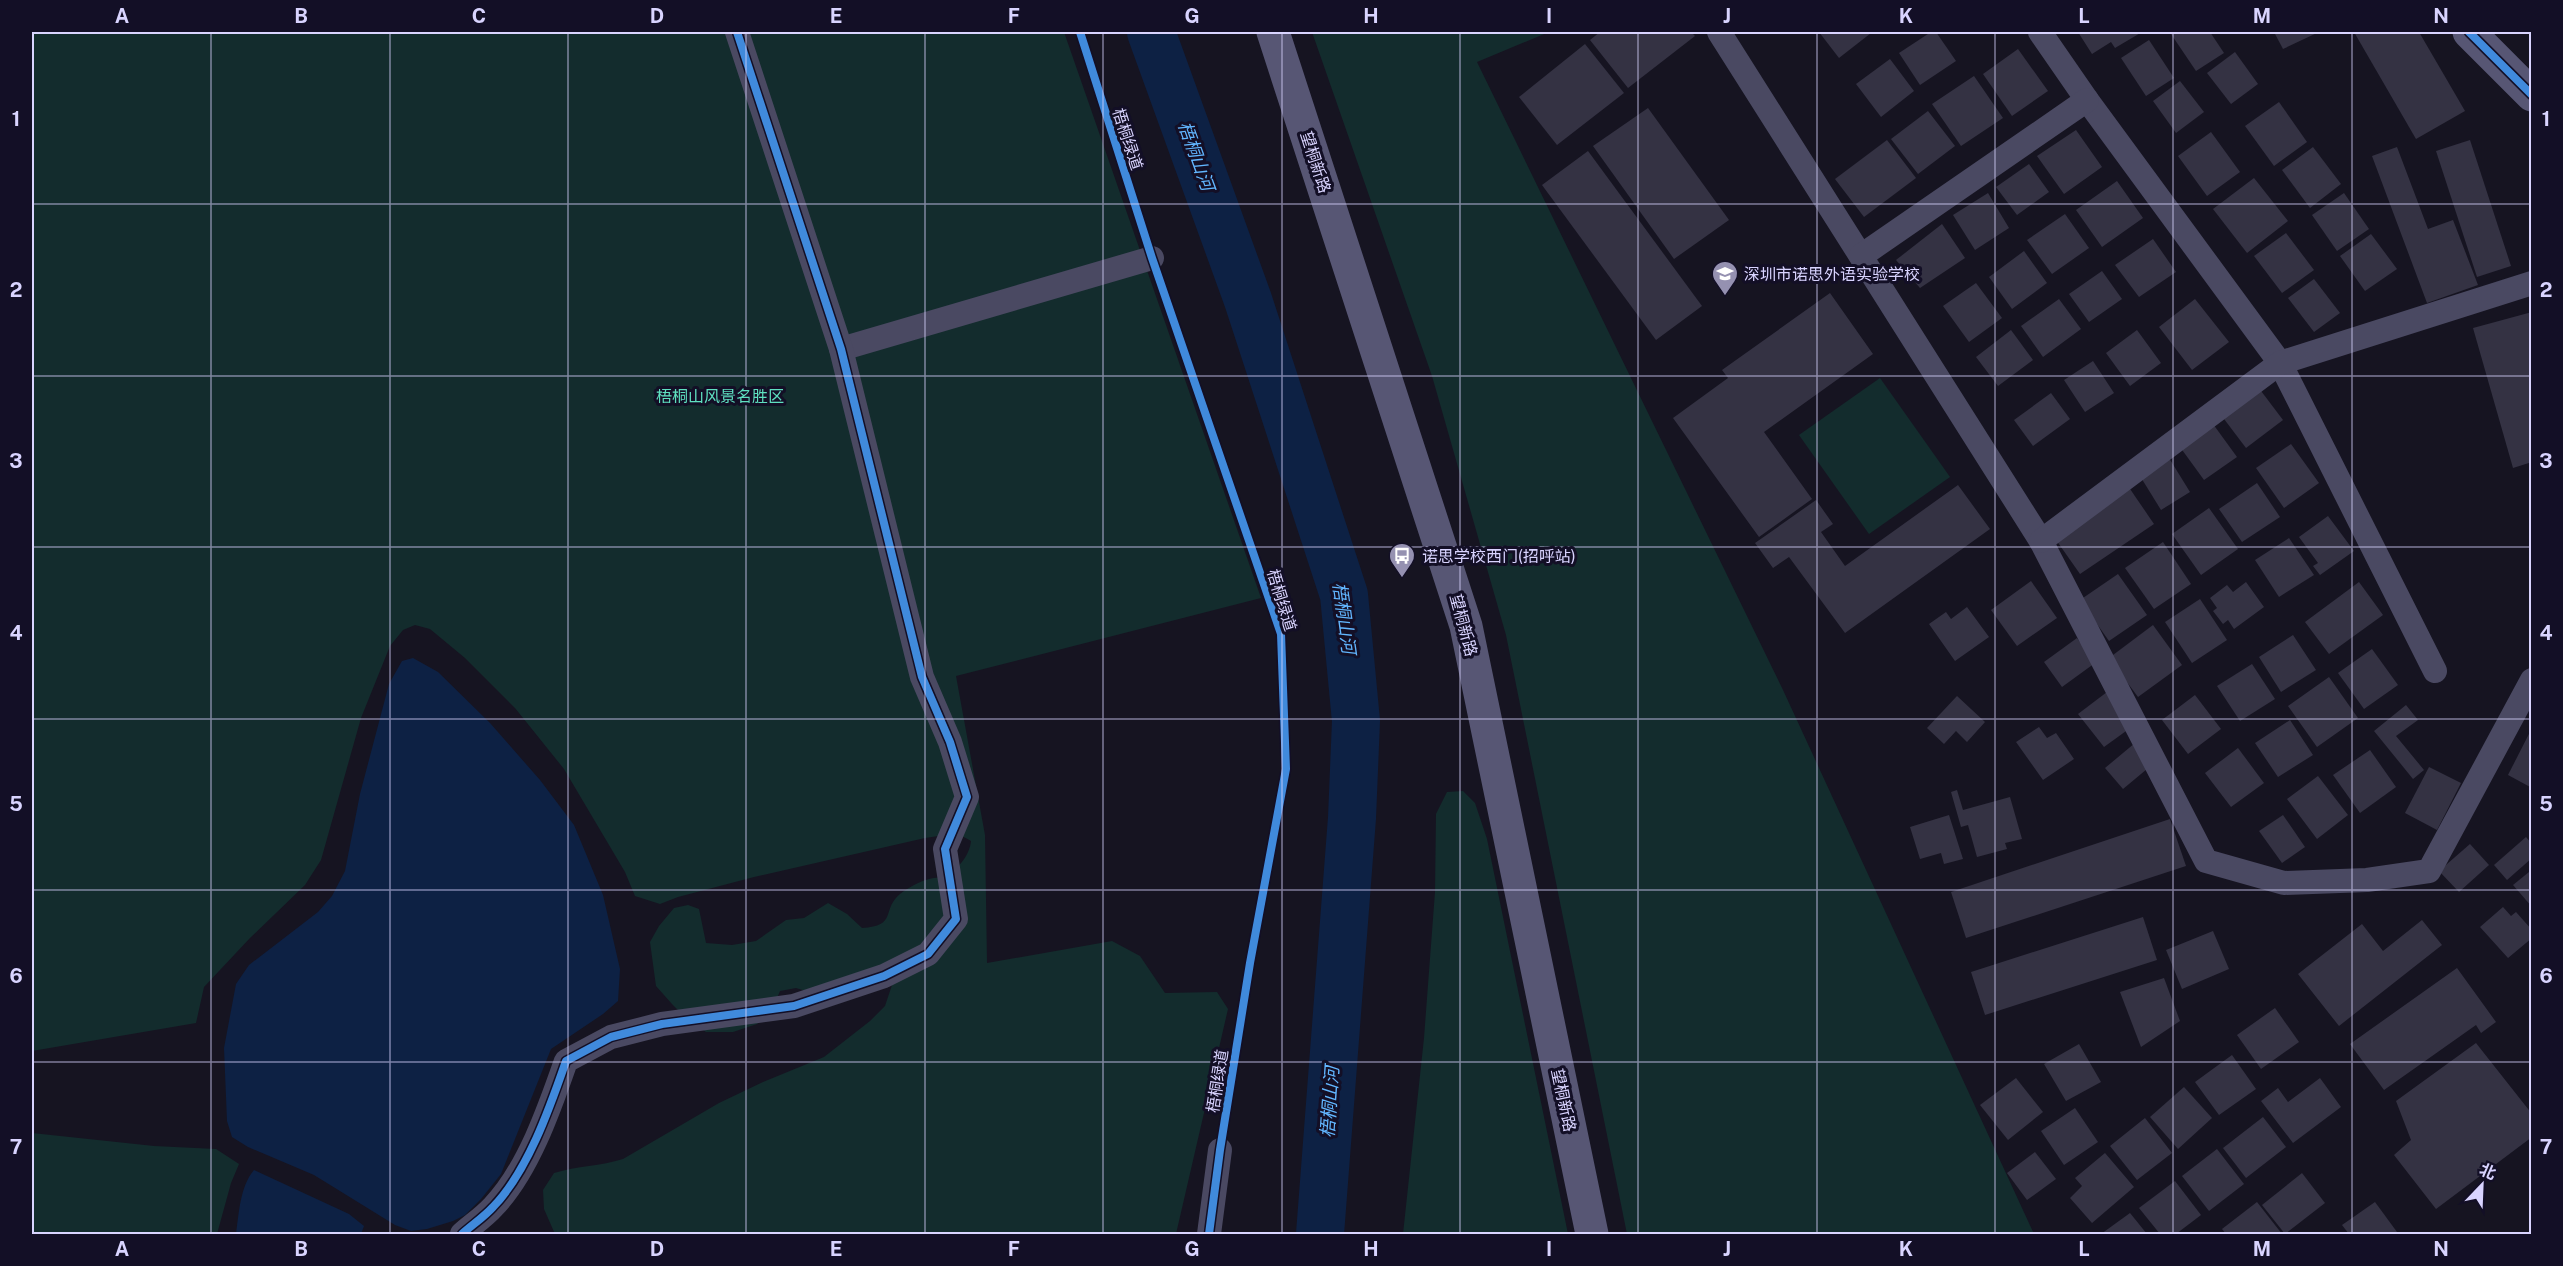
<svg xmlns="http://www.w3.org/2000/svg" width="2563" height="1266" font-family="'Public Sans','Noto Sans SC',sans-serif">
  <style>
    .green { fill: #132c2d }
    .water { fill: #0d2144 }
    .lines { fill: none; stroke-linecap: round; stroke-linejoin: round }
    .river { stroke: #0d2144; stroke-width: 48 }
    .building { fill: #343243 }
    .street { stroke: #4a4962; stroke-width: 24 }
    .secondary { stroke: #575674; stroke-width: 33 }
    .cycleway-casing { stroke: #130f26; stroke-width: 11 }
    .cycleway { stroke: #408adc; stroke-width: 8 }
    .grid { fill: none; stroke: #d9d4ff; stroke-width: 1.5; stroke-opacity: 0.55 }
    .labels { text-anchor: middle; stroke-width: 6; stroke-linejoin: round; paint-order: stroke }
    .street-label { font-size: 16px; fill: #d9d4ff; stroke: #130f26 }
    .poi-label { font-size: 16px; fill: #d9d4ff; stroke: #130f26; text-anchor: start }
    .park-label { font-size: 16px; fill: #5fe0c0; stroke: #130f26 }
    .water-label { font-size: 18px; font-style: italic; fill: #62b6ff; stroke: #130f26 }
    .neatline { fill: none; stroke: #d9d4ff; stroke-width: 2 }
    .grid-label { font-size: 20px; text-anchor: middle; font-weight: bold; fill: #d9d4ff }
  </style>
  <rect width="100%" height="100%" fill="#161421"/>
  <!-- green -->
  <g class="green">
    <path d="M32 32H1064L1261 598 956 676 985 835 987 963 1112 941 1140 956 1165 993 1217 992 1228 1009 1176 1234H555L544 1209 543 1190 554 1173C577 1166 601 1166 623 1159L719 1103 763 1082 824 1057 870 1021 885 1006 893 982 816 994 796 988 780 991 773 1008 757 1024 733 1032H706L687 1019 672 1004 656 986 650 942 659 926 674 908 688 905 699 909 706 943 732 945 756 941 786 920 804 918 828 903 847 914 862 928C898 926 881 910 900 894 907 888 921 881 929 879 935 877 943 878 948 875 959 868 970 854 971 841 957 831 942 836 925 838L754 877 678 897 660 904 635 896 625 872 564 769 515 708 465 658 430 629 415 625 403 630 390 646 361 718 321 860 305 885 250 938 204 987 196 1023 32 1051Z"/>
    <polygon points="1312,32 1549,32 1477,62 1783,690 2034,1234 1627,1234 1506,635 1432,376"/>
    <polygon points="1880,378 1950,477 1869,534 1799,435"/>
    <polygon points="1463,791 1475,803 1487,839 1568,1234 1403,1234 1424,1038 1435,892 1436,814 1447,792"/>
    <polygon points="32,1133 154,1146 216,1149 239,1164 231,1183 217,1234 32,1234"/>
  </g>
  <!-- water -->
  <g class="water">
    <polygon points="413,658 438,672 490,723 540,780 574,825 603,895 620,969 618,1001 603,1014 551,1049 501,1174 481,1199 465,1215 453,1221 427,1229 411,1231 395,1225 314,1175 248,1147 232,1137 227,1121 224,1048 236,984 249,965 318,912 332,896 345,871 360,794 389,684 402,661"/>
    <path d="M254 1170 349 1214 364 1226 361 1234H236C239 1214 240 1186 254 1170Z"/>
  </g>
  <g class="lines">
    <!-- river -->
    <polyline class="river" points="1151,32 1248,300 1344,595 1356,721 1352,818 1320,1234"/>
  </g>
  <!-- building -->
  <g class="building">
    <polygon points="1600,32 1691,32 1695,36 1628,88 1590,40"/>
    <polygon points="1819,32 1870,32 1871,33 1839,58"/>
    <polygon points="1931,32 1936,32 1956,61 1920,85 1899,53"/>
    <polygon points="2078,32 2142,32 2115,48 2111,42 2092,54"/>
    <polygon points="2174,32 2210,32 2224,53 2196,71 2171,34"/>
    <polygon points="2274,32 2319,32 2283,49"/>
    <polygon points="2354,32 2419,32 2465,111 2416,139"/>
    <polygon points="2149,40 2174,78 2146,96 2121,58"/>
    <polygon points="1585,44 1624,93 1557,145 1519,97"/>
    <polygon points="2018,49 2048,91 2012,116 1983,74"/>
    <polygon points="2235,52 2258,84 2231,104 2207,73"/>
    <polygon points="1890,59 1914,91 1881,117 1856,84"/>
    <polygon points="1974,76 2003,118 1961,146 1932,104"/>
    <polygon points="2180,81 2204,112 2176,133 2153,101"/>
    <polygon points="2279,102 2307,142 2274,166 2245,126"/>
    <polygon points="1648,108 1729,220 1674,259 1593,146"/>
    <polygon points="1928,111 1955,146 1918,174 1891,139"/>
    <polygon points="2076,130 2102,167 2064,194 2037,156"/>
    <polygon points="2211,132 2240,172 2207,196 2178,156"/>
    <polygon points="1887,140 1916,178 1864,217 1835,179"/>
    <polygon points="2470,140 2511,266 2477,277 2436,151"/>
    <polygon points="2313,147 2341,184 2310,208 2282,170"/>
    <polygon points="2397,147 2428,229 2453,220 2478,285 2427,303 2372,156"/>
    <polygon points="1588,151 1702,306 1656,340 1542,185"/>
    <polygon points="2029,164 2049,192 2017,215 1996,187"/>
    <polygon points="2254,178 2288,221 2247,253 2213,209"/>
    <polygon points="2117,181 2143,218 2102,247 2076,210"/>
    <polygon points="1988,193 2009,228 1975,250 1953,215"/>
    <polygon points="2344,193 2369,229 2337,251 2312,215"/>
    <polygon points="2065,214 2089,248 2052,274 2027,240"/>
    <polygon points="1942,224 1965,258 1920,288 1896,260"/>
    <polygon points="2286,233 2314,270 2282,293 2254,256"/>
    <polygon points="2371,234 2397,269 2365,291 2340,256"/>
    <polygon points="2153,239 2176,272 2139,297 2115,265"/>
    <polygon points="2024,251 2047,283 2012,309 1989,277"/>
    <polygon points="2102,271 2122,299 2089,322 2069,294"/>
    <polygon points="2314,279 2340,313 2314,332 2288,298"/>
    <polygon points="1976,283 2002,318 1969,342 1943,306"/>
    <polygon points="1830,293 1873,354 1764,432 1812,499 1759,537 1673,418 1728,378 1722,370"/>
    <polygon points="2059,299 2081,329 2043,357 2021,326"/>
    <polygon points="2195,299 2229,342 2192,370 2159,327"/>
    <polygon points="2532,312 2532,462 2513,468 2473,328"/>
    <polygon points="2011,330 2033,360 1998,386 1976,357"/>
    <polygon points="2137,330 2161,363 2130,386 2106,353"/>
    <polygon points="2093,361 2114,393 2085,412 2064,380"/>
    <polygon points="2255,383 2283,420 2246,448 2218,411"/>
    <polygon points="2051,393 2070,419 2033,446 2014,420"/>
    <polygon points="2213,424 2237,457 2204,480 2180,447"/>
    <polygon points="2291,444 2319,483 2284,508 2256,468"/>
    <polygon points="2169,458 2190,492 2161,510 2140,476"/>
    <polygon points="2257,483 2280,517 2242,542 2219,509"/>
    <polygon points="1958,485 1990,529 1845,633 1789,557 1773,568 1755,543 1816,500 1833,524 1821,532 1845,566"/>
    <polygon points="2128,486 2154,524 2080,574 2054,537"/>
    <polygon points="2209,508 2238,549 2201,575 2172,534"/>
    <polygon points="2328,516 2354,551 2320,575 2313,566 2318,563 2299,537"/>
    <polygon points="2289,538 2314,575 2279,597 2255,560"/>
    <polygon points="2163,542 2191,584 2154,609 2125,568"/>
    <polygon points="2118,574 2147,615 2109,641 2080,600"/>
    <polygon points="2031,581 2057,618 2017,646 1991,610"/>
    <polygon points="2246,582 2264,607 2234,629 2228,620 2223,624 2213,611 2217,608 2210,598 2227,585 2233,592"/>
    <polygon points="2359,582 2383,615 2329,654 2305,622"/>
    <polygon points="2200,599 2227,640 2192,663 2165,622"/>
    <polygon points="1967,607 1989,637 1955,661 1929,624 1946,612 1951,619"/>
    <polygon points="2153,625 2182,665 2138,697 2109,658"/>
    <polygon points="2293,635 2316,670 2281,692 2259,657"/>
    <polygon points="2077,638 2095,663 2062,687 2044,662"/>
    <polygon points="2372,649 2398,685 2364,709 2338,673"/>
    <polygon points="2252,664 2275,699 2240,721 2217,686"/>
    <polygon points="2329,677 2358,718 2317,747 2288,706"/>
    <polygon points="2107,692 2133,726 2104,747 2078,714"/>
    <polygon points="2195,695 2221,729 2188,754 2162,720"/>
    <polygon points="1957,696 1985,722 1967,742 1956,731 1944,744 1927,728"/>
    <polygon points="2406,705 2418,720 2396,736 2424,770 2413,779 2374,731"/>
    <polygon points="2290,720 2313,755 2278,777 2255,743"/>
    <polygon points="2039,727 2047,738 2056,733 2074,759 2043,780 2016,742"/>
    <polygon points="2532,728 2532,788 2508,775"/>
    <polygon points="2135,743 2153,764 2123,789 2105,768"/>
    <polygon points="2238,748 2264,783 2231,807 2205,773"/>
    <polygon points="2370,750 2396,787 2360,813 2333,775"/>
    <polygon points="2429,767 2461,783 2437,830 2405,813"/>
    <polygon points="2318,776 2348,815 2317,839 2287,799"/>
    <polygon points="1957,790 1963,810 2010,797 2022,839 2005,843 2007,849 1977,857 1968,825 1961,827 1951,792"/>
    <polygon points="1949,815 1963,859 1944,864 1941,853 1920,859 1910,827"/>
    <polygon points="2283,815 2305,847 2282,863 2259,831"/>
    <polygon points="2170,819 2186,866 1966,938 1951,892"/>
    <polygon points="2526,837 2532,844 2532,858 2507,880 2494,865"/>
    <polygon points="2470,844 2489,865 2459,892 2439,871"/>
    <polygon points="2529,872 2532,876 2532,907 2513,885"/>
    <polygon points="2503,907 2511,916 2516,912 2532,930 2532,938 2508,958 2480,927"/>
    <polygon points="2143,917 2157,960 1985,1015 1971,972"/>
    <polygon points="2422,920 2442,945 2339,1026 2298,974 2362,924 2383,951"/>
    <polygon points="2213,931 2229,969 2182,989 2166,950"/>
    <polygon points="2457,968 2496,1022 2481,1033 2476,1025 2384,1090 2350,1044"/>
    <polygon points="2164,978 2180,1021 2141,1047 2120,992"/>
    <polygon points="2275,1008 2299,1042 2261,1069 2237,1035"/>
    <polygon points="2476,1043 2532,1114 2532,1137 2436,1209 2394,1155 2411,1140 2396,1101"/>
    <polygon points="2079,1044 2101,1082 2066,1101 2044,1064"/>
    <polygon points="2232,1055 2256,1089 2219,1115 2195,1082"/>
    <polygon points="2016,1078 2043,1112 2008,1140 1980,1105"/>
    <polygon points="2320,1078 2341,1107 2293,1143 2261,1101 2278,1088 2288,1102"/>
    <polygon points="2184,1087 2212,1118 2178,1149 2150,1117"/>
    <polygon points="2075,1108 2098,1142 2064,1165 2041,1131"/>
    <polygon points="2263,1117 2286,1147 2246,1178 2223,1148"/>
    <polygon points="2145,1118 2172,1153 2137,1180 2110,1146"/>
    <polygon points="2217,1149 2244,1184 2209,1211 2182,1176"/>
    <polygon points="2035,1152 2056,1179 2027,1200 2007,1173"/>
    <polygon points="2105,1153 2134,1187 2092,1223 2070,1198 2082,1186 2075,1178"/>
    <polygon points="2302,1173 2325,1203 2285,1234 2262,1205"/>
    <polygon points="2175,1181 2201,1215 2176,1234 2160,1234 2139,1208"/>
    <polygon points="2257,1202 2282,1234 2226,1234 2222,1229"/>
    <polygon points="2375,1202 2397,1232 2393,1234 2349,1234 2342,1225"/>
    <polygon points="2130,1213 2147,1234 2101,1234"/>
  </g>
  <g class="lines">
    <!-- street -->
    <g class="street">
      <polyline points="1719,32 2041,541 2206,861 2284,883 2367,880 2429,871 2532,680"/>
      <polyline points="2040,32 2087,100 2280,363 2435,671"/>
      <polyline points="1861,256 2087,100"/>
      <polyline points="841,349 1152,258"/>
      <polyline points="2041,541 2280,363 2532,283"/>
      <path d="M462 1234C472 1225 484 1217 493 1207 528 1171 550 1107 566 1061L611 1037 662 1024 794 1006 884 976 928 954 956 919 945 849 967 797 950 742 922 677 841 349 737 32"/>
      <polyline points="1209,1234 1220,1150"/>
    </g>
    <!-- secondary -->
    <g class="secondary">
      <polyline points="1273,32 1466,626 1592,1234"/>
      <polyline points="2469,32 2532,95"/>
    </g>
    <defs>
      <g id="cycleway">
        <polyline points="1080,32 1152,258 1281,634 1286,769 1250,963 1220,1150 1209,1234"/>
        <polyline points="2469,32 2532,95"/>
        <path d="M462 1234C472 1225 484 1217 493 1207 528 1171 550 1107 566 1061L611 1037 662 1024 794 1006 884 976 928 954 956 919 945 849 967 797 950 742 922 677 841 349 737 32"/>
      </g>
    </defs>
    <!-- cycleway casing -->
    <use href="#cycleway" class="cycleway-casing"/>
    <!-- cycleway -->
    <use href="#cycleway" class="cycleway"/>
  </g>
  <!-- grid -->
  <path class="grid" d="M211 32V1234M390 32V1234M568 32V1234M746 32V1234M925 32V1234M1103 32V1234M1282 32V1234M1460 32V1234M1638 32V1234M1817 32V1234M1995 32V1234M2173 32V1234M2352 32V1234M32 204H2532M32 376H2532M32 547H2532M32 719H2532M32 890H2532M32 1062H2532"/>
  <!-- icons -->
  <defs>
    <symbol id="school-pin" viewBox="-11 -11 22 30"><path d="M0 17L-7.5 6A9.5 9.5 0 1 1 7.5 6Z" fill="#9591b1" stroke="#130f26"/><path d="M0-5L7-2L0 1L-7-2ZM-4 1L0 2.5L4 1V4Q0 6-4 4Z" fill="#fff"/></symbol>
    <symbol id="bus-pin" viewBox="-11 -11 22 30"><path d="M0 17L-7.5 6A9.5 9.5 0 1 1 7.5 6Z" fill="#9591b1" stroke="#130f26"/><path d="M-5-6H5V4H4V6H2V4H-2V6H-4V4H-5ZM-3.5-4V0h7V-4ZM-3.5 1.2v1.5H-2V1.2ZM2 1.2v1.5H3.5V1.2Z" fill="#fff"/></symbol>
  </defs>
  <g fill-rule="evenodd">
    <use href="#school-pin" x="1710" y="259" width="30" height="40"/>
    <use href="#bus-pin" x="1387" y="541" width="30" height="40"/>
  </g>
  <g class="labels">
    <!-- street labels -->
    <g class="street-label">
      <text transform="translate(1128 139) rotate(72)" y="6">梧桐绿道</text>
      <text transform="translate(1316 162) rotate(72)" y="6">望桐新路</text>
      <text transform="translate(1282 600) rotate(73)" y="6">梧桐绿道</text>
      <text transform="translate(1464 625) rotate(75)" y="6">望桐新路</text>
      <text transform="translate(1217 1081) rotate(-81)" y="6">梧桐绿道</text>
      <text transform="translate(1564 1100) rotate(78)" y="6">望桐新路</text>
    </g>
    <!-- poi labels -->
    <g class="poi-label">
      <text x="1744" y="280">深圳市诺思外语实验学校</text>
      <text x="1422" y="562">诺思学校西门(招呼站)</text>
    </g>
    <!-- park labels -->
    <g class="park-label">
      <text x="720" y="402">梧桐山风景名胜区</text>
    </g>
    <!-- water labels -->
    <g class="water-label">
      <text transform="translate(1196 156) rotate(70)" y="6">梧桐山河</text>
      <text transform="translate(1344 618) rotate(82)" y="6">梧桐山河</text>
      <text transform="translate(1330 1102) rotate(-86)" y="6">梧桐山河</text>
    </g>
  </g>
  <!-- border -->
  <rect width="2563" height="1266" fill="none" stroke="#130f26" stroke-width="66"/>
  <!-- north arrow -->
  <g transform="translate(2482 1185) rotate(23)" stroke="#130f26" stroke-width="4.5" paint-order="stroke">
  <path d="M0-4.5L10 22L0 15L-10 22Z" fill="#d9d4ff"/>
  <text y="-9" font-size="16" font-weight="bold" text-anchor="middle" fill="#d9d4ff">北</text>
  </g>
  <rect x="33" y="33" width="2497" height="1200" class="neatline"/>
  <g class="grid-label">
    <text x="122" y="23">A</text>
    <text x="301" y="23">B</text>
    <text x="479" y="23">C</text>
    <text x="657" y="23">D</text>
    <text x="836" y="23">E</text>
    <text x="1014" y="23">F</text>
    <text x="1192" y="23">G</text>
    <text x="1371" y="23">H</text>
    <text x="1549" y="23">I</text>
    <text x="1727" y="23">J</text>
    <text x="1906" y="23">K</text>
    <text x="2084" y="23">L</text>
    <text x="2262" y="23">M</text>
    <text x="2441" y="23">N</text>
    <text x="16" y="126">1</text>
    <text x="2546" y="126">1</text>
    <text x="16" y="297">2</text>
    <text x="2546" y="297">2</text>
    <text x="16" y="468">3</text>
    <text x="2546" y="468">3</text>
    <text x="16" y="640">4</text>
    <text x="2546" y="640">4</text>
    <text x="16" y="811">5</text>
    <text x="2546" y="811">5</text>
    <text x="16" y="983">6</text>
    <text x="2546" y="983">6</text>
    <text x="16" y="1154">7</text>
    <text x="2546" y="1154">7</text>
    <text x="122" y="1256">A</text>
    <text x="301" y="1256">B</text>
    <text x="479" y="1256">C</text>
    <text x="657" y="1256">D</text>
    <text x="836" y="1256">E</text>
    <text x="1014" y="1256">F</text>
    <text x="1192" y="1256">G</text>
    <text x="1371" y="1256">H</text>
    <text x="1549" y="1256">I</text>
    <text x="1727" y="1256">J</text>
    <text x="1906" y="1256">K</text>
    <text x="2084" y="1256">L</text>
    <text x="2262" y="1256">M</text>
    <text x="2441" y="1256">N</text>
  </g>
</svg>
